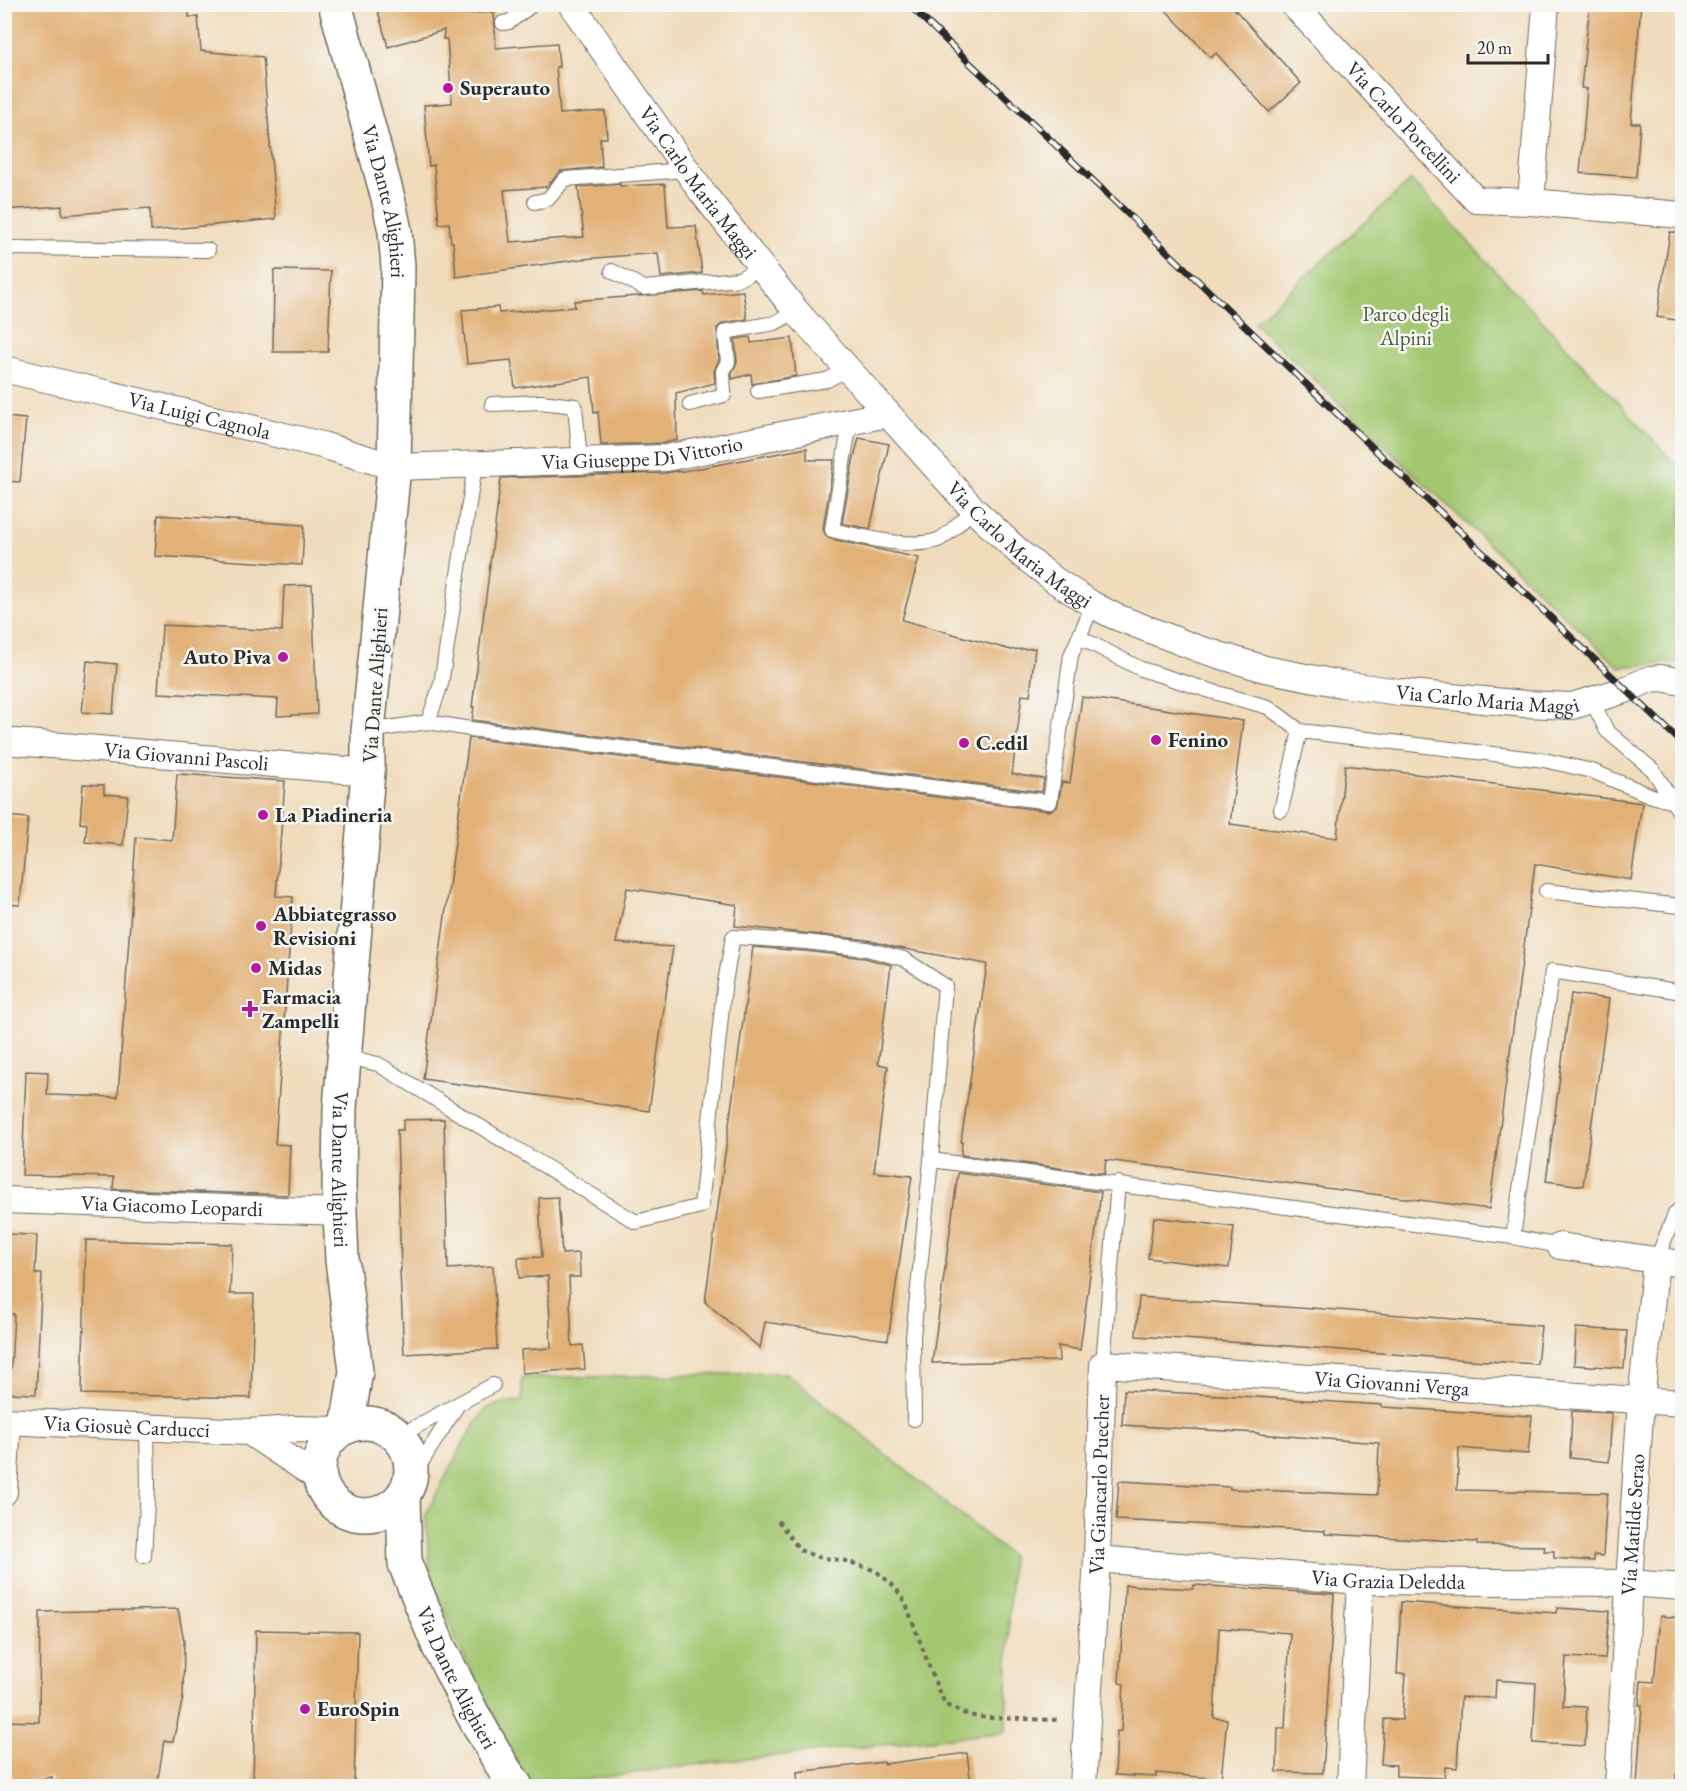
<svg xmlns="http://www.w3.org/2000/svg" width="1687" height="1791" font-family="'EB Garamond',serif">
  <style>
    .green { fill: #a4c872; stroke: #687a4e; stroke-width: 1.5 }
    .building { fill: #e2b177 }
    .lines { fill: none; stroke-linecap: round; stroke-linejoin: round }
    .service-casing { stroke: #70695d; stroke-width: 16 }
    .minor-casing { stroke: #70695d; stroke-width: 28 }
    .primary-casing { stroke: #70695d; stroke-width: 36 }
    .path { stroke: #70695d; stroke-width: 4; stroke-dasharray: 4.5 4.5; stroke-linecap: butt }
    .service { stroke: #fff; stroke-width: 14 }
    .minor { stroke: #fff; stroke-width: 26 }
    .primary { stroke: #fff; stroke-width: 33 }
    .rail-casing { stroke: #2b2b2b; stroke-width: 7 }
    .rail { stroke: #f6f6f2; stroke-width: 4.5; stroke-dasharray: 14; stroke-linecap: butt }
    .poi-dot { fill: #b5179e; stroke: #f6f6f2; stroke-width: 2 }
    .labels { text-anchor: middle; stroke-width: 5; stroke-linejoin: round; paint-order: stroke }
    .poi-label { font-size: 21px; font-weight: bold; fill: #2b2b2b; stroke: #f6f6f2; text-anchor: start }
    .street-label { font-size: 21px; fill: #2b2b2b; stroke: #f6f6f2 }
    .park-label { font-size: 21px; fill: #4f5a40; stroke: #f6f6f2 }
  </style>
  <rect width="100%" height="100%" fill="#f6f6f2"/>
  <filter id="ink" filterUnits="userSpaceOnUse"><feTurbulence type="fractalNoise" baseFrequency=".0167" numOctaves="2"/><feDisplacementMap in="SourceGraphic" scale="12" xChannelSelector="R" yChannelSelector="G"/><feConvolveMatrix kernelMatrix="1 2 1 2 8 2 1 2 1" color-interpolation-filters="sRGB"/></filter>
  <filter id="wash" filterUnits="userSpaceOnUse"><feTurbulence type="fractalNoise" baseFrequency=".008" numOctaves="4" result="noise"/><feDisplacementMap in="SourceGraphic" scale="24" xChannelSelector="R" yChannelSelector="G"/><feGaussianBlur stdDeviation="1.35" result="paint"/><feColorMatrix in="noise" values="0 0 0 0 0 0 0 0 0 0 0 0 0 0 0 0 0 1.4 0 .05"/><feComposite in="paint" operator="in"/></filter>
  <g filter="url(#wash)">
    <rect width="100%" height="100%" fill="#f0dcbb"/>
    <!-- green -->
    <g class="green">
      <polygon points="1411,180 1682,471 1682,662 1619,667 1254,323"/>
      <polygon points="786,1373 1011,1556 1006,1732 707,1763 562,1783 564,1786 533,1786 522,1771 458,1645 431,1578 425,1516 464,1442 486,1408 506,1402 522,1401 522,1378"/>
    </g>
    <g id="blocks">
      <!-- building -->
      <g class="building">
        <polygon points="4,4 189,4 189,17 198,17 201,51 263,57 276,219 151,231 150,208 62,215 62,206 4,210"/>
        <polygon points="376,4 451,4 452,15 494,12 496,48 557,43 559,67 556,67 560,114 605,111 607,138 600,138 602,167 561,171 546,187 504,190 510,242 584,237 578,187 620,184 620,186 665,184 668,227 696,226 702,273 661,277 658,253 582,259 456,277 453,242 451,242 449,223 439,224 434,165 429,166 424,105 452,103 447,39 443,39 444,30 388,47"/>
        <polygon points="1160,4 1230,4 1301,83 1269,112 1216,53 1211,58"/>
        <polygon points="1590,4 1641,4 1631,123 1640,123 1636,177 1580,173 1587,89 1581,88"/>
        <polygon points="1670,232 1683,233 1683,321 1657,317"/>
        <polygon points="274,270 331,271 328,352 273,352"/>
        <polygon points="703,291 704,295 743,291 747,319 723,323 717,328 719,360 714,371 715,383 676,393 677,440 664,443 601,445 598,412 594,413 591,377 515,388 511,360 467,364 462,310 498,307 499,313 575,307 574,301"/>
        <polygon points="750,337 751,343 792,338 796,376 752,384 751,374 732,379 732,373 737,362 735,339"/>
        <polygon points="4,417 26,419 20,482 4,481"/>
        <polygon points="859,438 889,444 870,529 842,523 853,461"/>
        <polygon points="807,448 807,460 834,460 823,529 826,536 830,539 919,558 902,620 1011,650 1035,648 1030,696 1022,695 1012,774 1044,779 1042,792 472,720 474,707 472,707 501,478 666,473 678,471 678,472"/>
        <polygon points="158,515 304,525 302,565 155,556"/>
        <polygon points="312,585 317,714 277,716 278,699 158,693 162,625 282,631 284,586"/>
        <polygon points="87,661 117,664 113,714 82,712"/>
        <polygon points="1082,697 1243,721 1230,824 1337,838 1345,765 1642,803 1631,880 1535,864 1489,1209 1106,1160 1104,1174 961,1155 962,1142 961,1142 987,964 894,947 868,940 735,926 737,905 627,888 616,943 673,947 649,1111 423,1079 469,738 1049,811 1057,807 1062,782 1070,783"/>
        <polygon points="177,774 285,781 276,896 293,897 275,1144 290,1145 288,1195 113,1189 114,1177 22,1175 26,1071 48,1072 47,1095 118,1097 136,837 172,840"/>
        <polygon points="83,784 104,785 104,794 128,796 123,845 85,842 87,824 80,823"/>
        <polygon points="4,816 28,818 20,905 4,904"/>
        <polygon points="753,947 805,951 865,958 891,965 878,1064 888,1066 874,1172 912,1176 888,1340 765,1322 760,1348 705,1302"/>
        <polygon points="1571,994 1609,999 1583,1186 1546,1181"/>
        <polygon points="444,1119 448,1269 493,1266 497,1349 404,1354 400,1271 401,1271 397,1130 403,1130 403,1120"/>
        <polygon points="958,1173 1101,1192 1080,1350 1058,1346 1059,1361 932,1363"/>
        <polygon points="558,1197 562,1254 579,1253 580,1277 569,1277 572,1346 583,1345 585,1369 522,1373 521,1350 551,1348 548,1276 519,1278 518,1258 542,1257 539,1198"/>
        <polygon points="1154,1217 1234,1227 1229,1268 1148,1258"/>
        <polygon points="4,1234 37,1235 35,1274 42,1274 36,1394 4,1393 4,1368 11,1368 14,1314 4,1314"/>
        <polygon points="86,1240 232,1244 230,1294 254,1294 251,1398 82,1394"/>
        <polygon points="1139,1297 1312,1309 1312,1308 1541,1326 1537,1364 1470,1360 1289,1346 1136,1336"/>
        <polygon points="1576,1328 1627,1331 1624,1368 1574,1365"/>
        <polygon points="1124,1390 1238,1396 1382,1405 1382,1407 1532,1416 1528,1454 1459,1448 1457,1490 1607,1493 1603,1556 1594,1555 1594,1561 1554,1558 1554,1551 1544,1551 1545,1546 1477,1545 1477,1542 1325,1534 1325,1531 1116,1520 1119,1481 1230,1487 1230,1489 1377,1495 1379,1443 1258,1434 1258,1433 1122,1425"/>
        <polygon points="1572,1411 1612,1413 1609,1462 1570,1458"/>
        <polygon points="1125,1585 1193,1589 1194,1585 1334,1594 1323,1773 1277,1772 1278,1728 1285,1728 1290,1633 1219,1628 1214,1718 1227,1719 1221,1779 1156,1773 1156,1777 1115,1775 1117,1731 1121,1731 1124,1684 1119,1683"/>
        <polygon points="1401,1602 1556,1613 1557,1608 1609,1611 1605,1659 1566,1657 1563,1706 1587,1707 1585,1746 1533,1743 1536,1683 1496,1680 1495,1698 1461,1697 1457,1768 1445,1767 1444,1778 1396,1776 1396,1765 1381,1764 1384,1719 1402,1720 1405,1674 1397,1674"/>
        <polygon points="178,1609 184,1641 183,1698 173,1741 164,1741 157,1786 51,1786 52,1777 4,1785 4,1721 39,1722 40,1612"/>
        <polygon points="1660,1616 1683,1618 1683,1668 1679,1667 1676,1708 1683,1708 1683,1775 1676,1774 1675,1786 1637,1786 1642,1705 1639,1705 1641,1681 1654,1682"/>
        <polygon points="256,1630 358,1632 354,1786 253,1786"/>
        <polygon points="967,1753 971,1786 798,1786 797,1772 884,1762 884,1764"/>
      </g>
    </g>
  </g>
  <g filter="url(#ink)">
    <use href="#blocks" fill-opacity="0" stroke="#70695d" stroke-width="1.5"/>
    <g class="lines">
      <defs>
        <g id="service">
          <polyline points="503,23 509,22 533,4"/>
          <polyline points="535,202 548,199 565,179 687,170"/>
          <polyline points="4,248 208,250"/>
          <polyline points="612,271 644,288 739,279 761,267"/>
          <polyline points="758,391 827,380 848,369"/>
          <polyline points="492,404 541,402 575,406 580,461"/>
          <polyline points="690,404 724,395 723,371 728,362 725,332 775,323 796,311"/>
          <path d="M852 421 847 440 832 530C860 536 909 550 938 540 948 536 964 518 973 509"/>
          <polyline points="1079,637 1141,669 1214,692 1268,707 1300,731 1544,760 1592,771 1652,796 1674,802"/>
          <polyline points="1592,701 1607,731 1653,770 1682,816"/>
          <polyline points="428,722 470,729 1050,802 1071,655 1093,605"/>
          <polyline points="369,731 428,722 441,684 475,465"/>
          <polyline points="1281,810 1300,731"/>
          <polyline points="1546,891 1680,906 1682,900"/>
          <polyline points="344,1056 378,1064 636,1222 701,1206 724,988 733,937 806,942 867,949 904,959 945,986 931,1160 1513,1237 1552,971 1682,992"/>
          <polyline points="1513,1237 1560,1246"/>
          <polyline points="1656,1261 1675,1214 1682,1207"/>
          <polyline points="1103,1364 1118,1183"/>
          <polyline points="914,1419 913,1337 931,1160"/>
          <polyline points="397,1437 493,1385"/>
          <polyline points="410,1480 457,1406"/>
          <polyline points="144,1556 148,1486 147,1428"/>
        </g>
        <g id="minor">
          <path id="s1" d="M571 4 702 192 796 311 973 509 1021 554 1056 581 1093 605 1114 616 1199 649 1265 669 1341 684 1399 692 1525 704 1572 706 1625 690 1650 679 1661 678 1682 682"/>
          <path id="s2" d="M1293 4 1476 200 1531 202 1682 215"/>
          <polyline points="1531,202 1546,4"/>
          <path id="s3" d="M4 369 322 445 394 467 666 458 888 414"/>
          <path id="s4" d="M4 741 368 772"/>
          <path id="s5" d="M4 1200 340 1212"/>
          <polyline points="1560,1246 1682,1264"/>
          <path id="s6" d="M4 1421 249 1432 294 1429 341 1430"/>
          <polyline points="249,1432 320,1479"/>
          <polyline points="4,1492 8,1422"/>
          <path id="s7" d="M1097 1559 1360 1581 1629 1583 1682 1587"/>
          <path id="s8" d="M1083 1786 1097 1559 1103 1364 1682 1403"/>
          <polyline points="1350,1786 1360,1581"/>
          <path id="s9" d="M1618 1786 1629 1583 1641 1400 1656 1261"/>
        </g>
        <g id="primary">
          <path id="s10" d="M335 4 388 198 395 231 398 267 394 467 368 731V772L340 1108 339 1187 342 1260 356 1371 347 1427"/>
          <circle cx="365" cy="1469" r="46"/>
          <path id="s11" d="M403 1495 405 1564 439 1647 472 1713 504 1769 516 1786"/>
        </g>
      </defs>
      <!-- service casing -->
      <use href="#service" class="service-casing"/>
      <!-- minor casing -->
      <use href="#minor" class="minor-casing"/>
      <!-- primary casing -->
      <use href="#primary" class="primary-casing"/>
      <!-- path -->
      <polyline class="path" points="778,1521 800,1550 817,1557 847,1561 876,1571 895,1587 906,1604 938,1690 946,1705 968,1715 987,1718 1061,1720"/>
      <!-- service -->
      <use href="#service" class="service"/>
      <!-- minor -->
      <use href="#minor" class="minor"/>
      <!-- primary -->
      <use href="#primary" class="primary"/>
      <defs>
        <polyline id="rail" points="908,4 1682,743"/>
      </defs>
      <!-- rail casing -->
      <use href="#rail" class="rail-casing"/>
      <!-- rail -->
      <use href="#rail" class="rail"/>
    </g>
  </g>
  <!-- markers -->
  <g class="poi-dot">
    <circle cx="448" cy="88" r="6"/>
    <circle cx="283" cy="657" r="6"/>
    <circle cx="1156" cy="740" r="6"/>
    <circle cx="964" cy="743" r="6"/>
    <circle cx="263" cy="815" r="6"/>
    <circle cx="261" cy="926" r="6"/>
    <circle cx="256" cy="968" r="6"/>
    <path d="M247 1000h6v6h6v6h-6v6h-6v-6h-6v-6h6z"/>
    <circle cx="305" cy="1709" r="6"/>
  </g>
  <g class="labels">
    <!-- poi labels -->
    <g class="poi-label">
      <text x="460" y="95">Superauto</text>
      <text x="271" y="664" text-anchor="end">Auto Piva</text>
      <text x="1168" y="747">Fenino</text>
      <text x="976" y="750">C.edil</text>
      <text x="275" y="822">La Piadineria</text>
      <text x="273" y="921">Abbiategrasso<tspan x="273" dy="24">Revisioni</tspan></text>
      <text x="268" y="975">Midas</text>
      <text x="262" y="1004">Farmacia<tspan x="262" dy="24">Zampelli</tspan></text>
      <text x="317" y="1716">EuroSpin</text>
    </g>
    <!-- street labels -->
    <g class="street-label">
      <text dy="7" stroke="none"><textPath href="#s2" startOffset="162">Via Carlo Porcellini</textPath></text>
      <text dy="7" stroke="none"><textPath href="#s1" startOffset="219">Via Carlo Maria Maggi</textPath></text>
      <text dy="7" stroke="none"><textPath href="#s10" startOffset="204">Via Dante Alighieri</textPath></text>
      <text dy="7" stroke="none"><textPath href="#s3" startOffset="201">Via Luigi Cagnola</textPath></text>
      <text dy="7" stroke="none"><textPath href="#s3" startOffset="651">Via Giuseppe Di Vittorio</textPath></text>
      <text dy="7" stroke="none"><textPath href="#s1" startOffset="705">Via Carlo Maria Maggi</textPath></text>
      <text transform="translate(375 685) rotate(-86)" y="7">Via Dante Alighieri</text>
      <text dy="7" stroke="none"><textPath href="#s1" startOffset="1209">Via Carlo Maria Maggi</textPath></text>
      <text dy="7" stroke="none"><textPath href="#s4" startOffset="183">Via Giovanni Pascoli</textPath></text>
      <text dy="7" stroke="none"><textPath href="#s10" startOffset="1176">Via Dante Alighieri</textPath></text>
      <text dy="7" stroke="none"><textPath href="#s5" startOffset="168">Via Giacomo Leopardi</textPath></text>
      <text dy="7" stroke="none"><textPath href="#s8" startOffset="712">Via Giovanni Verga</textPath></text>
      <text dy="7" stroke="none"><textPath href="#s6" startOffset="123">Via Giosuè Carducci</textPath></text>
      <text dy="7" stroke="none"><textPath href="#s8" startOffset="302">Via Giancarlo Puecher</textPath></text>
      <text dy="7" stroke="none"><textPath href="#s9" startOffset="262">Via Matilde Serao</textPath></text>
      <text dy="7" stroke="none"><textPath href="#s7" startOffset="292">Via Grazia Deledda</textPath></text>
      <text dy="7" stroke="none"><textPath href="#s11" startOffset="194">Via Dante Alighieri</textPath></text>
    </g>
    <!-- park labels -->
    <g class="park-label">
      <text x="1406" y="321">Parco degli<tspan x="1406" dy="24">Alpini</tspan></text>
    </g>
  </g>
  <!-- margin -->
  <rect width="1687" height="1791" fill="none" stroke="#f6f6f2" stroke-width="24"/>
  <!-- scale -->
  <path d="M1468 54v9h80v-9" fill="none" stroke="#2b2b2b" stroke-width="3"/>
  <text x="1477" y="54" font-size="18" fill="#2b2b2b" stroke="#f6f6f2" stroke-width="4.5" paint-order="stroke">20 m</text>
</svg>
